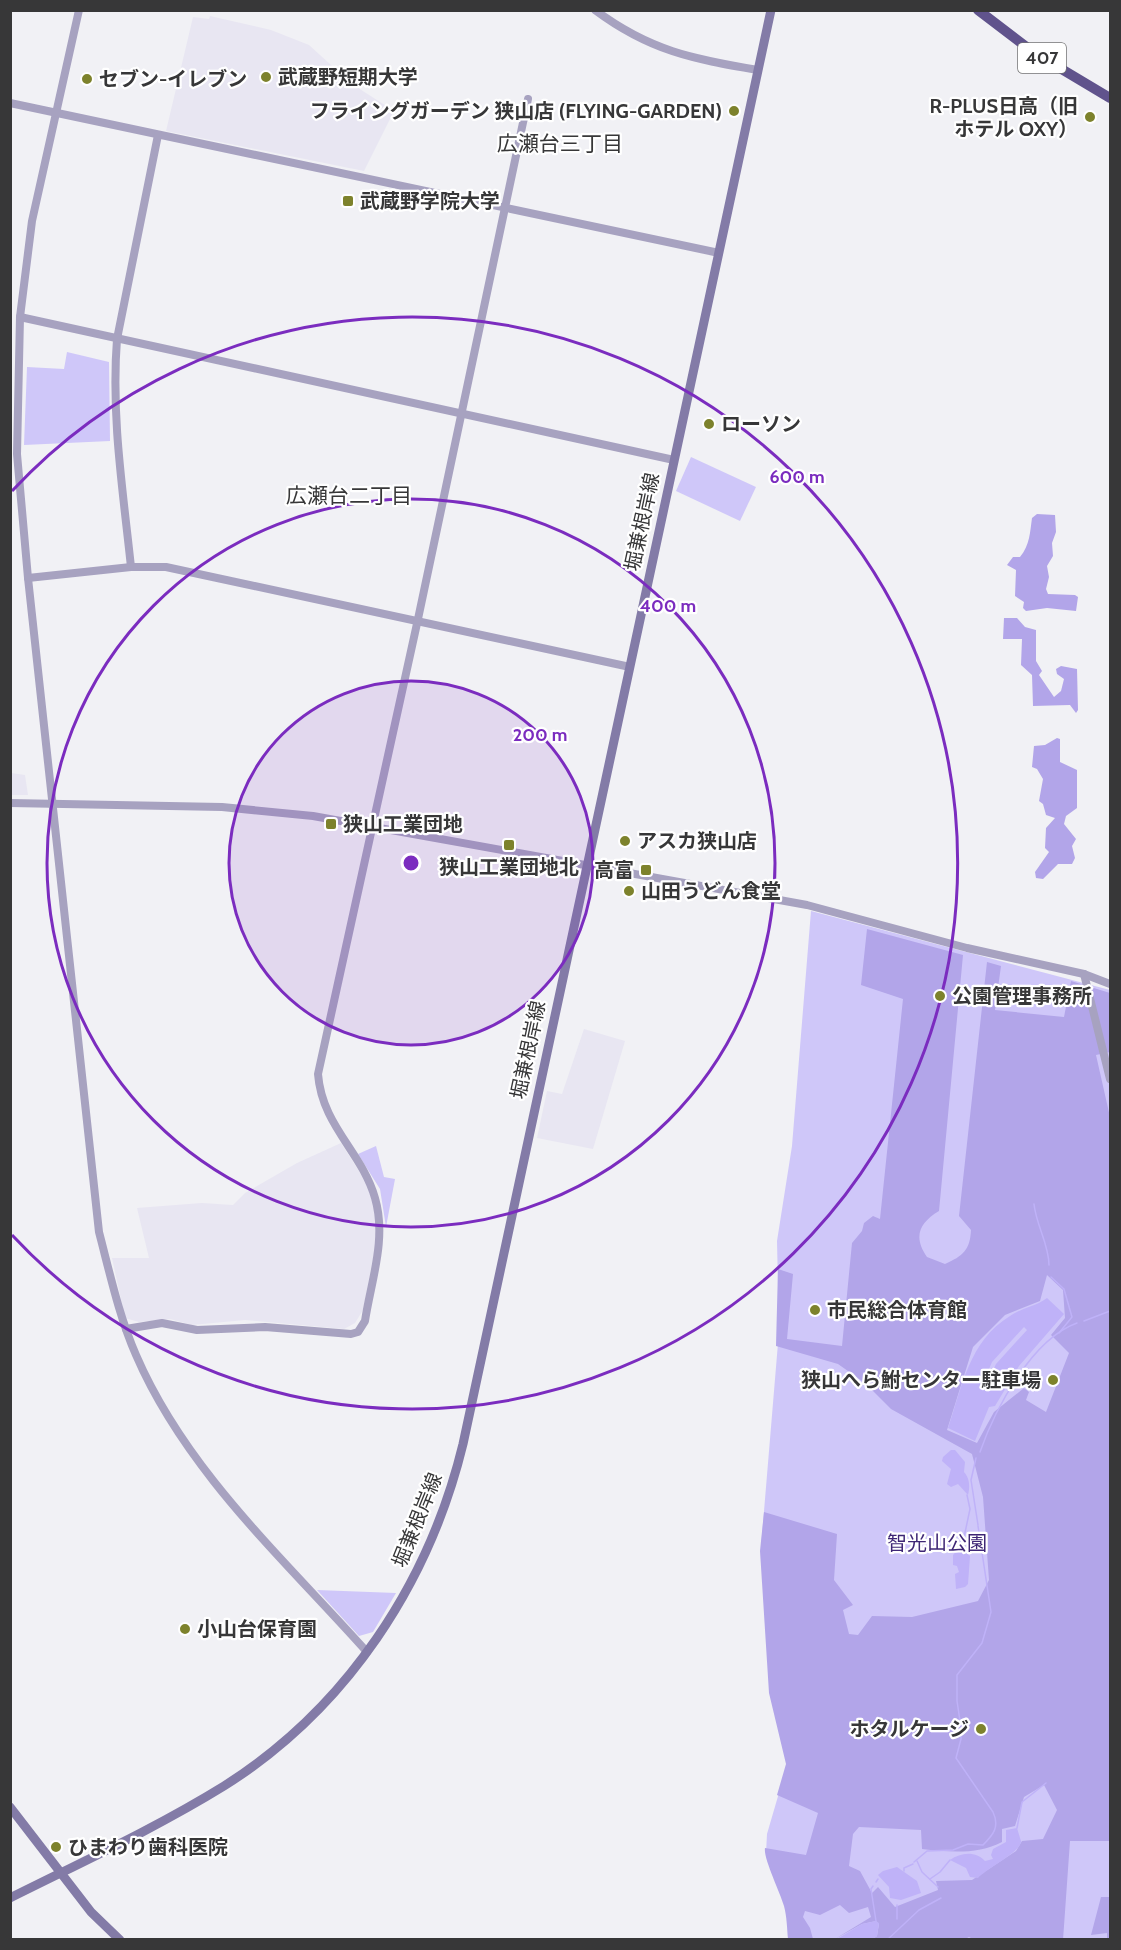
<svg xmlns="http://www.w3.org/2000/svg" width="1121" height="1950" font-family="Cabin,'Noto Sans JP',sans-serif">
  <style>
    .built { fill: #e8e6f2 }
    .green { fill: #cfc7f9 }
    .forest { fill: #b2a5e9; fill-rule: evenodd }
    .water { fill: #bfb2f8; fill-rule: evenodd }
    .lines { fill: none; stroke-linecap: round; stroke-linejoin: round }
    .stream { stroke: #bfb2f8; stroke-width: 1.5 }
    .tertiary { stroke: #a7a2c0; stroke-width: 8 }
    .secondary { stroke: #837ba7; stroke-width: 9 }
    .trunk { stroke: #60538c; stroke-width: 10 }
    .ring { fill: none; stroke: #7b2cbf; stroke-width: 3 }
    .poi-dot { fill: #7d822c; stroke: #fff; stroke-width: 2 }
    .labels { text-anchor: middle; stroke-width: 4.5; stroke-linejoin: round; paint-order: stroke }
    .shield { fill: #fff; stroke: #737374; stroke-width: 1.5 }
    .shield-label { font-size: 18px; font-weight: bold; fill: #373738 }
    .poi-label { font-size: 20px; font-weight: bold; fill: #373738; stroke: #fff; text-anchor: start }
    .street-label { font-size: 20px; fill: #373738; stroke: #fff }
    .park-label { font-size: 20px; fill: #3e2675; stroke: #fff }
    .neighbourhood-label { font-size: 21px; fill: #373738; stroke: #fff }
    .centre { fill: #7b2cbf; stroke: #fff; stroke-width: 3 }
    .ring-label { font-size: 18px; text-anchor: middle; font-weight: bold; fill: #7b2cbf; stroke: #fff; stroke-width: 4.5; stroke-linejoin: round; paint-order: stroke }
  </style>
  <rect width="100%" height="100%" fill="#f1f1f5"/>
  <!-- built -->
  <g class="built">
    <polygon points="210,16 271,30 309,45 352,84 394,111 364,171 166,131 193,17 209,19"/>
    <polygon points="11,773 25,775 28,795 11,795"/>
    <polygon points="584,1029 625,1041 593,1149 537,1138 547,1091 562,1094"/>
    <polygon points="341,1143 366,1182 375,1210 378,1233 363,1310 355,1323 344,1329 245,1320 192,1325 170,1319 139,1322 125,1318 112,1258 149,1258 137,1208 202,1203 233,1205 245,1193 297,1163"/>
  </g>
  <!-- green -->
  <g class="green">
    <polygon points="67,352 109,362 110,441 24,445 27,367 64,369"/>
    <polygon points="691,457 756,487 740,521 676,491"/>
    <polygon points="811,911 1110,990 1110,1939 790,1939 787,1906 766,1853 767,1834 788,1762 761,1547 779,1331 777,1241 792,1146"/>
    <polygon points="376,1146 384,1177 395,1179 386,1227 380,1189 358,1154"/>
    <polygon points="317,1590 396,1593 373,1632 359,1636"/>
  </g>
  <!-- forest -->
  <g class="forest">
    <path d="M1037 514 1055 515 1056 532 1052 543 1053 556 1047 566 1049 577 1046 589 1048 594 1075 595 1078 597 1076 611 1047 608 1026 611 1023 608 1024 602 1015 596 1016 570 1007 565 1013 557H1020C1030 545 1030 532 1032 518Z"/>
    <polygon points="1004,618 1017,618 1025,627 1036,630 1036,661 1042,671 1039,675 1054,697 1061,691 1064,679 1057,674 1056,669 1061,666 1077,669 1078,710 1076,713 1070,705 1033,706 1032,675 1021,665 1022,639 1003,639"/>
    <polygon points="1057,738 1060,739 1060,762 1077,770 1077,808 1066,816 1064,824 1076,839 1072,846 1075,858 1072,864 1058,864 1043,879 1036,878 1035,872 1049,852 1045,848 1046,828 1055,818 1046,815 1043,804 1039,801 1043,779 1037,769 1032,767 1034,746 1045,745"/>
    <path d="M867 929 963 955 939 1211C919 1223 913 1237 927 1257L945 1264C963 1256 970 1250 971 1230L959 1216 987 962 1001 966 995 1010 1064 1017 1071 981 1110 993V1052L1096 1055 1110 1117V1841H1070L1063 1940H975L969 1937 963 1940 873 1939 877 1936 879 1924 876 1921 862 1924 835 1939 871 1917 868 1907 849 1913 840 1905 820 1915 805 1911 803 1917 810 1928 813 1939H788C787 1929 787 1917 784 1906 780 1892 763 1858 765 1848L806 1855 818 1813 777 1795 786 1764 769 1693 760 1551 764 1512 837 1534 834 1580 853 1605 843 1610 849 1634 858 1635 872 1616 912 1617 978 1601 989 1580 983 1497 972 1454 891 1409 865 1383 838 1364 776 1346 778 1269 793 1274 787 1339 842 1346 852 1243 862 1231 864 1223 873 1216 880 1219 903 999 861 985ZM1047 1275 1063 1290 1065 1318 1051 1335 1069 1353 1046 1412 1026 1400 1029 1392 1024 1388 994 1412 977 1443 947 1430 973 1347 1005 1315 1040 1301ZM1044 1785 1057 1810 1043 1839 1022 1841 1016 1851 972 1880 936 1881 938 1890 895 1907 878 1887 872 1893 860 1871 849 1866 853 1834 859 1827 921 1830 922 1849C948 1852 978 1855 1002 1842V1829L1015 1826 1024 1797Z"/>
    <polygon points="1101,1897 1110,1897 1110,1939 1107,1939 1107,1933 1091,1935"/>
  </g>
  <!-- water -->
  <g class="water">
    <path d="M1047 1298 1064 1314 1019 1366 995 1406 989 1407 975 1441 948 1428C962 1387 969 1341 1010 1316 1021 1308 1035 1307 1047 1298ZM1024 1327 1027 1330 996 1364 984 1389 981 1388 992 1362Z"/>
    <path d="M951 1450H955L965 1462 964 1472C970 1478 970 1488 968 1495L958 1484 951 1487 947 1484 951 1469 942 1461 943 1457Z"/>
    <polygon points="961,1546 970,1556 968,1584 965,1587 956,1589 955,1574 959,1572 957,1566 953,1565 953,1555"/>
    <path d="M1017 1828C1018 1831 1020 1838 1021 1841 1022 1851 986 1869 978 1878L970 1877 966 1868 950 1860C961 1852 976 1851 985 1861L993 1859 991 1855 993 1849 1006 1842V1830Z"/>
    <polygon points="897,1867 917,1881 921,1893 901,1900 890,1898 889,1887 878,1875 883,1871"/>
    <polygon points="876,1921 879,1923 877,1936 873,1939 837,1939 862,1924"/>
  </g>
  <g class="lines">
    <!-- stream -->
    <g class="stream">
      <path d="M1034 1204C1036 1225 1049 1244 1049 1265"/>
      <polyline points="1051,1277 1064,1289 1072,1317 1059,1333"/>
      <polyline points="1084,1321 1110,1311"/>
      <path d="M980 1452C995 1409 1032 1339 1077 1323"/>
      <polyline points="976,1458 971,1480 978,1525"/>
      <polyline points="963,1542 970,1509 967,1495"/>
      <polyline points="962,1546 963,1543"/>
      <polyline points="960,1721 957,1701 957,1675 982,1643 991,1612 978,1526"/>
      <polyline points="1017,1828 1022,1802 1046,1783"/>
      <polyline points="917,1861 922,1872 938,1887"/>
      <path d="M914 1862 927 1851 953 1850 968 1844 983 1845C993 1835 1000 1827 993 1812L956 1758 961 1739V1722"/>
      <polyline points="904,1871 904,1868 913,1864"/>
      <polyline points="930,1879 940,1872 950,1860"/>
      <polyline points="876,1882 878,1879"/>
      <polyline points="873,1886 871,1889 876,1921"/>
      <polyline points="897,1905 897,1919"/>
      <polyline points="887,1940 919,1910 941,1898"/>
    </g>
    <!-- tertiary -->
    <g class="tertiary">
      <path d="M79 10 32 221 20 317 17 454 28 578 99 1232C110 1274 119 1316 136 1355 186 1471 284 1559 367 1652"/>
      <path d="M595 10C650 51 693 59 758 70"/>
      <polyline points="10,103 719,253"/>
      <polyline points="20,317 674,460"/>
      <path d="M131 567C123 491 111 416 117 339L158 135"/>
      <polyline points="28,578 131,567 166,567 630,667"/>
      <polyline points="10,803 222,807 313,816 807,905 967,948 1084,974 1110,984"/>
      <polyline points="1084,974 1110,1079"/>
      <path d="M126 1329 162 1323 197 1330 265 1327 351 1334 358 1332 365 1321C371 1281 387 1239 375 1198 362 1152 322 1126 318 1074L418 619 528 99"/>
    </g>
    <!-- secondary -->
    <g class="secondary">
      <polyline points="10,1807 91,1912 120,1940"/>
      <path d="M10 1898C82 1862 156 1828 224 1786 346 1709 429 1584 463 1444L771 10"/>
    </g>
    <!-- trunk -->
    <polyline class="trunk" points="978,10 1033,52 1110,98"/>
  </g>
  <!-- distance rings -->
  <circle cx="411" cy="863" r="182" fill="#7b2cbf" fill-opacity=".12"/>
  <g class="ring">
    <circle cx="411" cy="863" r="182"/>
    <circle cx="411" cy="863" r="364"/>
    <path d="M12 491A546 546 0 1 1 12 1235"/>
  </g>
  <!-- markers -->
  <g class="poi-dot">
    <circle cx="266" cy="77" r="6"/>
    <circle cx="87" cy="79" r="6"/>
    <circle cx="734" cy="111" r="6"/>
    <circle cx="1090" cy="117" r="6"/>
    <rect x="342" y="195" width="12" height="12" rx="3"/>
    <circle cx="709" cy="424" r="6"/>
    <rect x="325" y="818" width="12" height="12" rx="3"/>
    <circle cx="625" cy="841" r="6"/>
    <rect x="503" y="839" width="12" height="12" rx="3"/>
    <rect x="640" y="864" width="12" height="12" rx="3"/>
    <circle cx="629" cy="891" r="6"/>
    <circle cx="940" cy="996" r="6"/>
    <circle cx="815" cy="1310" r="6"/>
    <circle cx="1053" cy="1380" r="6"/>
    <circle cx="185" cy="1629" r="6"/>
    <circle cx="981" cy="1729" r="6"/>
    <circle cx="56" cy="1847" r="6"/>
  </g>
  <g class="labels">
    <!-- shield labels -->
    <rect class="shield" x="1018" y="43" width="48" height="30" rx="4.5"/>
    <g class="shield-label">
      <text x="1042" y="64">407</text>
    </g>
    <!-- poi labels -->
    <g class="poi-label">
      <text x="278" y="84">武蔵野短期大学</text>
      <text x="99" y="86">セブン-イレブン</text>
      <text x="1078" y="113" text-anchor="end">R-PLUS日高（旧<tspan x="1078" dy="23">ホテル OXY）</tspan></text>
      <text x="722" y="118" text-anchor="end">フライングガーデン 狭山店 (FLYING-GARDEN)</text>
      <text x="360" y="208">武蔵野学院大学</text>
      <text x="721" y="431">ローソン</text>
      <text x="343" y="831">狭山工業団地</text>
      <text x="637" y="848">アスカ狭山店</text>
      <text x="509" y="874" text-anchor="middle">狭山工業団地北</text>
      <text x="634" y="877" text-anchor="end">高富</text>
      <text x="641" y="898">山田うどん食堂</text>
      <text x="952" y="1003">公園管理事務所</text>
      <text x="827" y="1317">市民総合体育館</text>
      <text x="1041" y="1387" text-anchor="end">狭山へら鮒センター駐車場</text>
      <text x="197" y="1636">小山台保育園</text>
      <text x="969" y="1736" text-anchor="end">ホタルケージ</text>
      <text x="68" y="1854">ひまわり歯科医院</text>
    </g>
    <!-- street labels -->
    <g class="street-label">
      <text transform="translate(642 522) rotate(-78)" y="7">堀兼根岸線</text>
      <text transform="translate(528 1050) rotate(-78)" y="7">堀兼根岸線</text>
      <text transform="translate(417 1520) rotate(-68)" y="7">堀兼根岸線</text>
    </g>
    <!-- park labels -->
    <g class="park-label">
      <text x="937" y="1550">智光山公園</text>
    </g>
    <!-- neighbourhood labels -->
    <g class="neighbourhood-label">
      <text x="560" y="151">広瀬台三丁目</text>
      <text x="349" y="503">広瀬台二丁目</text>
    </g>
  </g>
  <circle cx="411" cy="863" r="9" class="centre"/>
  <g class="ring-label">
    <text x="797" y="483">600 m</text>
    <text x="668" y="612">400 m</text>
    <text x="540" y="741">200 m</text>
  </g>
  <!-- border -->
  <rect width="1121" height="1950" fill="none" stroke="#373738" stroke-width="24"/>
</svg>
